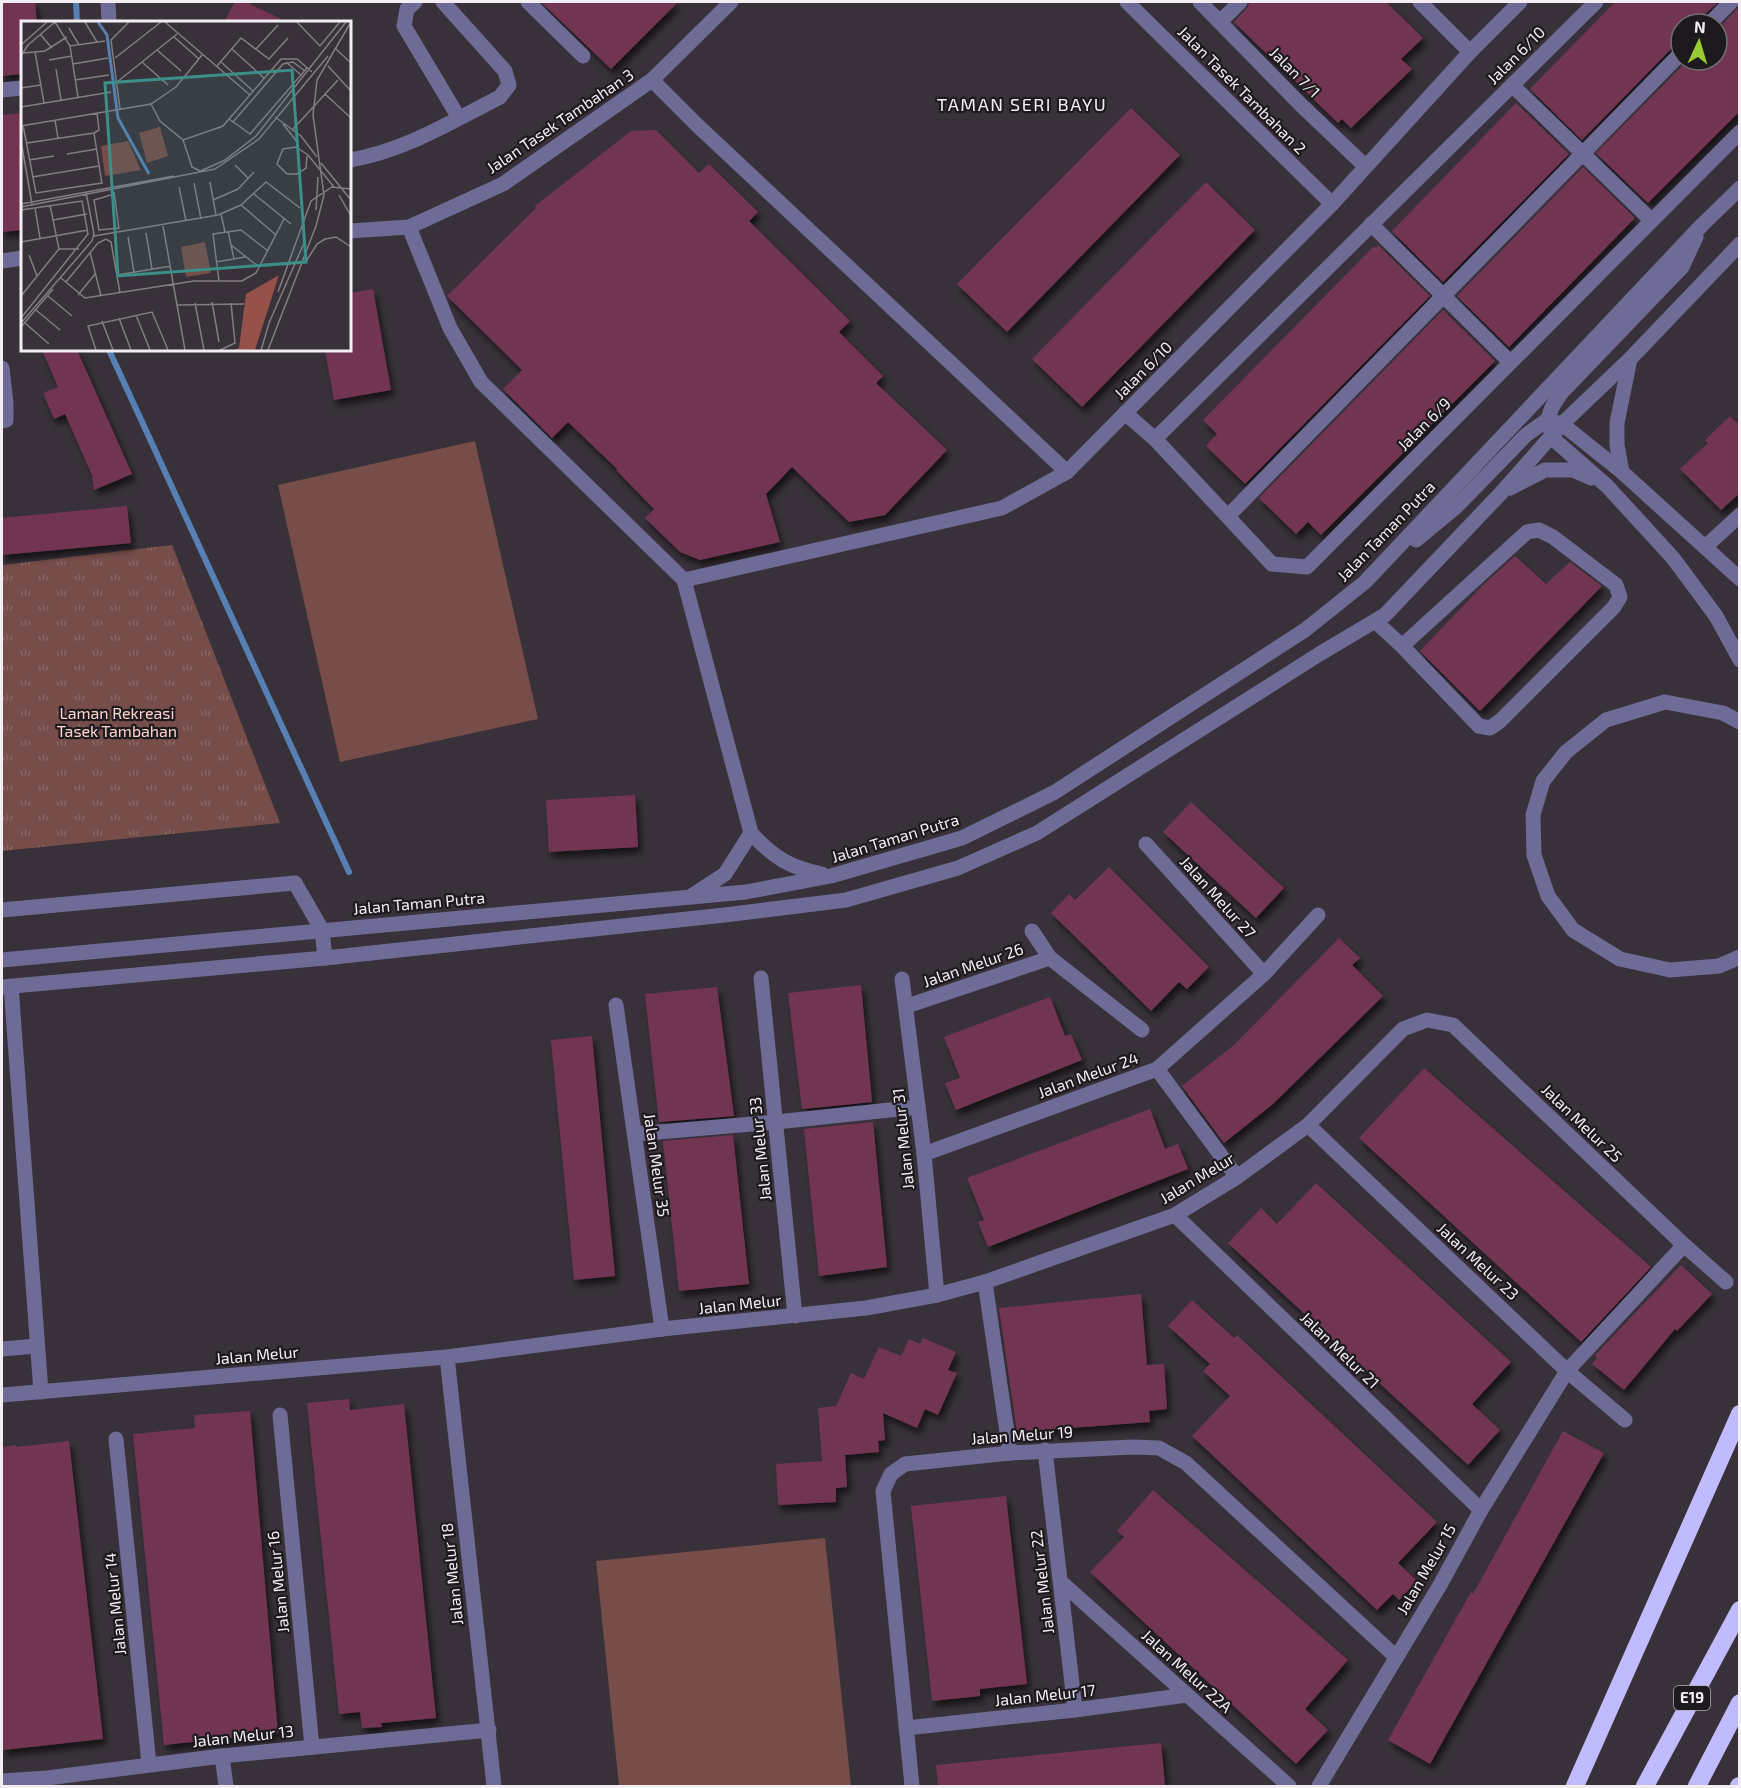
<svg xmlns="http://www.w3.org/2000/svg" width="1741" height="1788" font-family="'Exo 2',sans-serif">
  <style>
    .grass { fill: url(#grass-tufts) }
    .pitch { fill: #764d48 }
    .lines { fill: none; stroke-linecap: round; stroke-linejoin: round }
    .stream { stroke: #5680b4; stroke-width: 6 }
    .building { fill: #723551; filter: url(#shadow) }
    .minor { stroke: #6e6b97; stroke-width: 15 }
    .highway { stroke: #c0bbfd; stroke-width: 18 }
    .labels { text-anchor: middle; stroke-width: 4.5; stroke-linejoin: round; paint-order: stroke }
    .shield { fill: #1d1a1e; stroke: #b2aeb3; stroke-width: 1.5 }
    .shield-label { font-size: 15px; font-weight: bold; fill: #f2eef3 }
    .street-label { font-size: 16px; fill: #f2eef3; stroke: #1d1a1e }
    .park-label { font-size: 16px; fill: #fed3cd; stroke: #1d1a1e }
    .neighbourhood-label { font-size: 18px; letter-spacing: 1.5px; fill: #f2eef3; stroke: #1d1a1e }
    .inset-river { fill: none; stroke: #5680b4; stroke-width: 3 }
    .inset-road { fill: none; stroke: #827d83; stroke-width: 1.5 }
    .view { fill: #3c8e89; fill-opacity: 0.15; stroke: #3c8e89; stroke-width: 3 }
    .inset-edge { fill: none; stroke: #f2eef3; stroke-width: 3 }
  </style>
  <defs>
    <pattern id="grass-tufts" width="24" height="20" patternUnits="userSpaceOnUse" patternTransform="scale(1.5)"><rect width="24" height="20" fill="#764d48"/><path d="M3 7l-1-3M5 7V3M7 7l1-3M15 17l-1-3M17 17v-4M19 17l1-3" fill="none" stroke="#8a6763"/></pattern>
    <filter id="shadow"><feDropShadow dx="3.5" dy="6" stdDeviation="3" flood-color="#0009"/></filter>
  </defs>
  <rect width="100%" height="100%" fill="#383139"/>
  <!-- grass -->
  <polygon class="grass" points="172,545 280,823 2,851 2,565"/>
  <!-- pitch -->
  <g class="pitch">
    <polygon points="475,441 538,719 340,762 278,485"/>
    <polygon points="825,1538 851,1786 619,1786 596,1561"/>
  </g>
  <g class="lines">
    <!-- stream -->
    <g class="stream">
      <polyline points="76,2 77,22"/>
      <polyline points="109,350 349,872"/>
    </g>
  </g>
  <!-- building -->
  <g class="building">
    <polygon points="2,2 35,2 37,22 22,22 22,74 2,76"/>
    <polygon points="235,2 246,2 287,22 224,22"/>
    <polygon points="541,2 678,2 611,69"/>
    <polygon points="1250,2 1386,2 1423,38 1401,59 1412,69 1351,128 1342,119 1338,123 1234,22 1247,8"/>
    <polygon points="1615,2 1718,2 1702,17 1700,24 1681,24 1681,44 1674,46 1582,140 1530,89"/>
    <polygon points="1740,6 1740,111 1648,203 1596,153 1688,60 1717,60 1717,30"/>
    <polygon points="1516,103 1569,154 1443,282 1392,231"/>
    <polygon points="1131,108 1180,155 1007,332 957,284"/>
    <polygon points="22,113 22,230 2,232 2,115"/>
    <polygon points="656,130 699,173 709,164 758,212 749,221 850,321 839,332 883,376 876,383 947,450 885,515 849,522 792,467 766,494 780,542 700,560 680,552 645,518 654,509 616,470 617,469 568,422 552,438 503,389 522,370 447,296 536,208 535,206 631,131"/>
    <polygon points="1583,167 1634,217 1634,219 1509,347 1457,296"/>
    <polygon points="1206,182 1255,230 1082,407 1032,359"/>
    <polygon points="1378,245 1430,296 1245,484 1206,446 1217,434 1203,420 1374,246 1376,248"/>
    <polygon points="373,289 391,390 334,400 325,350 350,350 350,293"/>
    <polygon points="1443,310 1495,361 1321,535 1308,522 1296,534 1259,498"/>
    <polygon points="42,350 77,350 132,474 94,490 92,475 65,414 54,419 43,393 58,387"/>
    <polygon points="1730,416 1740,426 1740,493 1721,510 1680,469 1708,443 1705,440"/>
    <polygon points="127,506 131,543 2,555 2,518"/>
    <polygon points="1515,556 1546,584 1570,562 1602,586 1480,711 1420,651 1483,585"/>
    <polygon points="635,795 638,847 549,852 546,800"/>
    <polygon points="1191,802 1284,888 1256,918 1163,832"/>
    <polygon points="1109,867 1209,967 1187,989 1179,982 1151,1011 1051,913 1069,894 1075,900"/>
    <polygon points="1339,938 1360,958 1352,965 1383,996 1273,1104 1224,1143 1182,1086 1234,1045"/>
    <polygon points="861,985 872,1102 802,1109 788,993"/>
    <polygon points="717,987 734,1116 659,1122 645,994"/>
    <polygon points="1050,997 1065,1036 1071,1034 1082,1060 956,1110 945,1083 960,1078 944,1037"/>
    <polygon points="592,1036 615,1276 574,1280 551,1040"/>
    <polygon points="1424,1068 1651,1267 1581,1342 1359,1138"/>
    <polygon points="1150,1109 1165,1149 1178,1144 1188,1169 988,1247 978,1222 984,1220 967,1178"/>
    <polygon points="873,1122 887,1267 819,1276 804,1129"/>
    <polygon points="733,1135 749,1284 679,1291 663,1141"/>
    <polygon points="1316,1183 1511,1362 1472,1404 1500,1430 1468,1465 1228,1243 1261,1208 1277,1224"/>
    <polygon points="1681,1265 1712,1294 1677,1331 1675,1329 1624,1390 1592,1364 1597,1358 1595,1355"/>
    <polygon points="1141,1294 1147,1365 1164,1364 1167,1409 1149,1411 1150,1422 1017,1432 999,1308"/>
    <polygon points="1192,1300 1234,1338 1237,1335 1437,1522 1398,1563 1417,1581 1399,1600 1393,1594 1377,1610 1192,1436 1230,1396 1203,1371 1210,1364 1168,1326"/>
    <polygon points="923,1338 956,1352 948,1370 957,1373 938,1415 925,1409 917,1428 883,1413 885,1440 878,1441 879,1452 845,1455 847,1487 836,1488 836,1502 778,1505 776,1464 822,1461 818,1408 836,1406 851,1373 864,1379 879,1347 901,1356 909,1339 920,1344"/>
    <polygon points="349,1399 350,1410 404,1404 436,1718 381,1723 382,1727 362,1728 360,1712 339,1714 307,1403"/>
    <polygon points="250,1411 278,1733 164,1745 133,1434 195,1428 194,1415"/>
    <polygon points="1563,1431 1604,1453 1430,1764 1388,1740 1471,1592 1473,1594"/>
    <polygon points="69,1441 103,1739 3,1750 2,1447 16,1445 16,1447"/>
    <polygon points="1153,1490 1348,1660 1305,1709 1328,1730 1296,1764 1090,1572 1124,1537 1117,1531"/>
    <polygon points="1006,1496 1027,1684 980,1689 980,1696 932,1701 911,1506"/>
    <polygon points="1161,1743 1165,1786 938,1786 936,1765"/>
  </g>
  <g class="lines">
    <!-- minor -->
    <g class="minor">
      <polyline points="108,2 109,22"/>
      <polyline points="415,2 407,9 404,26 459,118"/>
      <polyline points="528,2 583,56"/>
      <polyline points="1127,2 1332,204"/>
      <polyline points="1200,2 1300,104 1365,166"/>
      <polyline points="1420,2 1470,52"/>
      <polyline points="1220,22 1240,2"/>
      <polyline points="1709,24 1731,2"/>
      <polyline points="652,80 697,125 1067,472"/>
      <polyline points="1512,85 1651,220"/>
      <polyline points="2,90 22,88"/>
      <path d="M350 160C404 151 451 122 500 97L509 85 505 71 443 2"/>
      <polyline points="1371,224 1510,362"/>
      <path d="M409 227 450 328 481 382 684 580 751 833C773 857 790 868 822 874"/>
      <polyline points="350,231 409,227 503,184 652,80 731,2"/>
      <polyline points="2,261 22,258"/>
      <polyline points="2,368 6,403 6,420 2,421"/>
      <polyline points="1125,413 1155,439 1272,564 1307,567 1740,132"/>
      <path d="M1549 428C1546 414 1554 403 1562 392L1682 267 1696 237"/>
      <polyline points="1551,437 1607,486 1673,558 1716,616 1740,660"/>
      <polyline points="1155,439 1596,2"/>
      <polyline points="1622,472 1617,445 1617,423 1630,359"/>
      <polyline points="1510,488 1545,470 1573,470 1591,478"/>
      <polyline points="1228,516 1681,53"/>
      <polyline points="1416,540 1456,507 1526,435 1547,420 1562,424 1622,472 1740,579"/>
      <polyline points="1705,547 1740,515"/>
      <polyline points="684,580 1002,508 1067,472 1332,204 1470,52 1520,2"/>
      <polyline points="1375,621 1402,646 1527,532 1539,530 1553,537 1616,585 1620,597 1614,607 1500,721 1490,728 1479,726 1402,646"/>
      <polyline points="1740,722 1723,713 1665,702 1606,720 1566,752 1543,781 1533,815 1534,855 1548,896 1573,930 1620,959 1670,970 1719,966 1740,957"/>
      <polyline points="1146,844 1264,974"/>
      <polyline points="693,895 725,874 751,833"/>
      <polyline points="2,910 295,883 322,930 325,958"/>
      <polyline points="1032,931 1050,958 1142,1030"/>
      <polyline points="2,960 746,892 831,876 962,838 1055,792 1305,630 1365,582 1701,226 1740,188"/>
      <polyline points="761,978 795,1316"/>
      <polyline points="902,979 924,1154 937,1295"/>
      <polyline points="11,986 41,1392"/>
      <polyline points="2,987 325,958 725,915 846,900 958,868 1037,833 1321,653 1385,615 1502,492 1562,424 1630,359 1740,244"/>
      <polyline points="616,1005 662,1329"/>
      <polyline points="907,1006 1050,958"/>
      <polyline points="1157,1069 1237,1177"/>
      <polyline points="1308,1125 1567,1371 1625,1420"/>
      <polyline points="635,1134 776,1122 918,1107"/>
      <polyline points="924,1154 1157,1069 1264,974 1318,915"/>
      <polyline points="1175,1215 1481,1510"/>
      <polyline points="985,1282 1010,1453"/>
      <polyline points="2,1349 37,1346"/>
      <polyline points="447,1357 494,1786"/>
      <polyline points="2,1395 447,1357 662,1329 866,1308 937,1295 985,1282 1175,1215 1237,1177 1308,1125 1403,1029 1427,1020 1453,1025 1684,1245 1726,1282"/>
      <polyline points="280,1415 312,1747"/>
      <polyline points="116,1439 149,1764"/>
      <polyline points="1045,1450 1075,1710"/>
      <polyline points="1061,1582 1289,1786"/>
      <polyline points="906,1728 1075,1710 1187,1695"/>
      <polyline points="222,1756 226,1786"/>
      <polyline points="2,1781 47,1778 222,1756 489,1730"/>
      <polyline points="912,1786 883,1491 891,1474 905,1464 1010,1453 1132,1447 1159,1448 1186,1463 1395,1656"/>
      <polyline points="1319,1786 1440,1585 1481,1510 1567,1371 1684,1245"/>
    </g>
    <!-- highway -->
    <g class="highway">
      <polyline points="1575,1786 1740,1414"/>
      <polyline points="1645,1786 1740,1610"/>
      <polyline points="1697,1786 1740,1703"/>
      <polyline points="1739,1786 1740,1786"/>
    </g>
  </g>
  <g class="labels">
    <!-- shield labels -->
    <rect class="shield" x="1674" y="1686" width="36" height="24" rx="4.5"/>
    <g class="shield-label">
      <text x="1692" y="1703">E19</text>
    </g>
    <!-- street labels -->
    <g class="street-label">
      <text transform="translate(1516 55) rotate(-45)" y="6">Jalan 6/10</text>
      <text transform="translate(1295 72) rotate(45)" y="6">Jalan 7/1</text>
      <text transform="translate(1242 90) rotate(45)" y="6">Jalan Tasek Tambahan 2</text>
      <text transform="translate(560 121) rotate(-34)" y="6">Jalan Tasek Tambahan 3</text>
      <text transform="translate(1143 370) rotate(-45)" y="6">Jalan 6/10</text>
      <text transform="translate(1424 424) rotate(-45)" y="6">Jalan 6/9</text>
      <text transform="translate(1386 531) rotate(-46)" y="6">Jalan Taman Putra</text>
      <text transform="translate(895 838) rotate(-17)" y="6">Jalan Taman Putra</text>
      <text transform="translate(1218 897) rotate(48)" y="6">Jalan Melur 27</text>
      <text transform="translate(419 903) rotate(-5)" y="6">Jalan Taman Putra</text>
      <text transform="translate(973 965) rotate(-19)" y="6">Jalan Melur 26</text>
      <text transform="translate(1088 1075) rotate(-20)" y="6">Jalan Melur 24</text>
      <text transform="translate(1582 1123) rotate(44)" y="6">Jalan Melur 25</text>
      <text transform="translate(903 1139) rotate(-96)" y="6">Jalan Melur 31</text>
      <text transform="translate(760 1149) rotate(-96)" y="6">Jalan Melur 33</text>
      <text transform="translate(657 1165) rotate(82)" y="6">Jalan Melur 35</text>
      <text transform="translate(1197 1178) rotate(-31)" y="6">Jalan Melur</text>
      <text transform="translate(1478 1261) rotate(43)" y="6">Jalan Melur 23</text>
      <text transform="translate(740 1304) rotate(-6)" y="6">Jalan Melur</text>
      <text transform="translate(1340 1350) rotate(44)" y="6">Jalan Melur 21</text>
      <text transform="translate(257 1355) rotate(-5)" y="6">Jalan Melur</text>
      <text transform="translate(1022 1435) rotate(-4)" y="6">Jalan Melur 19</text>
      <text transform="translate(1426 1569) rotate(-60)" y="6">Jalan Melur 15</text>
      <text transform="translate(452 1574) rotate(-96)" y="6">Jalan Melur 18</text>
      <text transform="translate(278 1582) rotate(-96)" y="6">Jalan Melur 16</text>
      <text transform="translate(1042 1582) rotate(-97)" y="6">Jalan Melur 22</text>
      <text transform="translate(115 1604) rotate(-96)" y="6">Jalan Melur 14</text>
      <text transform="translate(1187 1671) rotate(42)" y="6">Jalan Melur 22A</text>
      <text transform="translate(1045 1695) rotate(-6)" y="6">Jalan Melur 17</text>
      <text transform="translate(243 1736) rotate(-6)" y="6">Jalan Melur 13</text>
    </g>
    <!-- park labels -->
    <g class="park-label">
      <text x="117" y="719">Laman Rekreasi<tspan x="117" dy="18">Tasek Tambahan</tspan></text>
    </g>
    <!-- neighbourhood labels -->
    <g class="neighbourhood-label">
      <text x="1022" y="111">TAMAN SERI BAYU</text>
    </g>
  </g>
  <!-- overview -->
  <g transform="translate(21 21)">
    <rect width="330" height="330" fill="#383139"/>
    <path d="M107 120 120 149 84 155 80 125Z" fill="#764d48"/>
    <path d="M258 254 234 329H213L218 327 225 273Z" fill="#945049"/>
    <path d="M139 106 147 135 126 142 118 112ZM184 221 190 252 165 256 160 226Z" fill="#764d48"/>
    <path class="inset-river" d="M77 1 86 14 97 97 128 153"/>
    <path class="inset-road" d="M34 1 49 25 57 76M64 1 76 21M144 1 229 74M276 1 299 25 319 1M48 7 58 24M19 13 31 27M153 16 178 38M0 24 26 1M49 25 84 20M211 28 243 57M235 28 257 4M315 28 330 42M136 29 160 50M14 31 23 82M2 32 24 30 46 16M0 35 7 24 34 1M94 37 140 1M28 39 51 35M121 41 147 64M200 41 232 70M265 41 280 54M52 43 87 37M196 45 220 17 248 38 267 17M307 45 330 70M35 48 40 79M54 59 88 54M96 61 156 13M0 67 20 64M304 73 330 97M130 83 139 100 162 119 171 146 179 150M0 86 90 71M99 88 90 19 108 1M254 96 280 115 296 136M208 98 229 113 286 47M34 99 37 117M212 101 262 43 272 41 284 50M262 103 277 122M2 104 15 172 81 162M0 105 130 83 155 66 181 34M272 108 317 59M73 112 81 163M73 112 78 109 76 92M162 119 202 105 260 38H276L291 51M0 120 11 183M6 122 73 112M46 133 76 128M286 135 285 147 276 153H266L256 143 262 128 275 126 287 134 313 166M8 139 33 135M300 142 330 179M214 144 227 157M175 152 204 139 235 115 325 1M11 156 78 145M189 161 195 194M173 162 180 198M158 166 165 200M93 171 98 208M93 173 73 179 78 209 98 207M233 173 270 203M318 174 330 195M192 179 217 168 233 151M0 183 153 155M220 184 255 214M0 186 194 148 238 118 307 35M14 187 19 217M0 189 61 180 67 213 0 297M295 189 297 156M200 193 204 211M32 199 66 193M142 205 164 329M207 210 213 238M125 212 131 248M73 215 197 194 220 184 245 161 279 187M107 216 113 251M0 221 67 209M210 224 238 246M38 228H58M69 231 80 275M8 234 16 255M195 241 224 236M284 242 296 223 304 218 315 216 330 226M96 254 150 245M40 257 64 277 173 260H221L235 252 263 198M198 260 192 213 220 209 247 230M45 261 77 222 85 218 90 221 99 272M257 271 290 180 311 166 330 168M57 274 75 252M0 275 38 228 29 184M27 275 51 295M191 281 198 321M174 282 183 329M156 284 223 283M15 289 39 309M115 294 129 329M98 297 110 329M81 300 92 329M0 302 71 220 73 213 65 171M4 302 28 323M248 302 283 222M0 306 32 268M75 329 67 305 131 291 147 329M199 329 214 322 210 282M240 329 249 299M247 329 295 205 303 174 292 94 296 59 330 1"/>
    <path class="view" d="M271 49 285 241 97 255 84 62Z"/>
    <rect width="330" height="330" class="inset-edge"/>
  </g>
  <!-- border -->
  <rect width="1741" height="1788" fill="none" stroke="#f2eef3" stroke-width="6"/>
  <!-- north arrow -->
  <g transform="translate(1699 42) rotate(4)"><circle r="28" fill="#1d1a1e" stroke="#726f73" stroke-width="1.5"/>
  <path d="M0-4.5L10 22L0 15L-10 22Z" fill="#9acb34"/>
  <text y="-9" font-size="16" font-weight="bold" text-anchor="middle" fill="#f2eef3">N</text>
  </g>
</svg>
